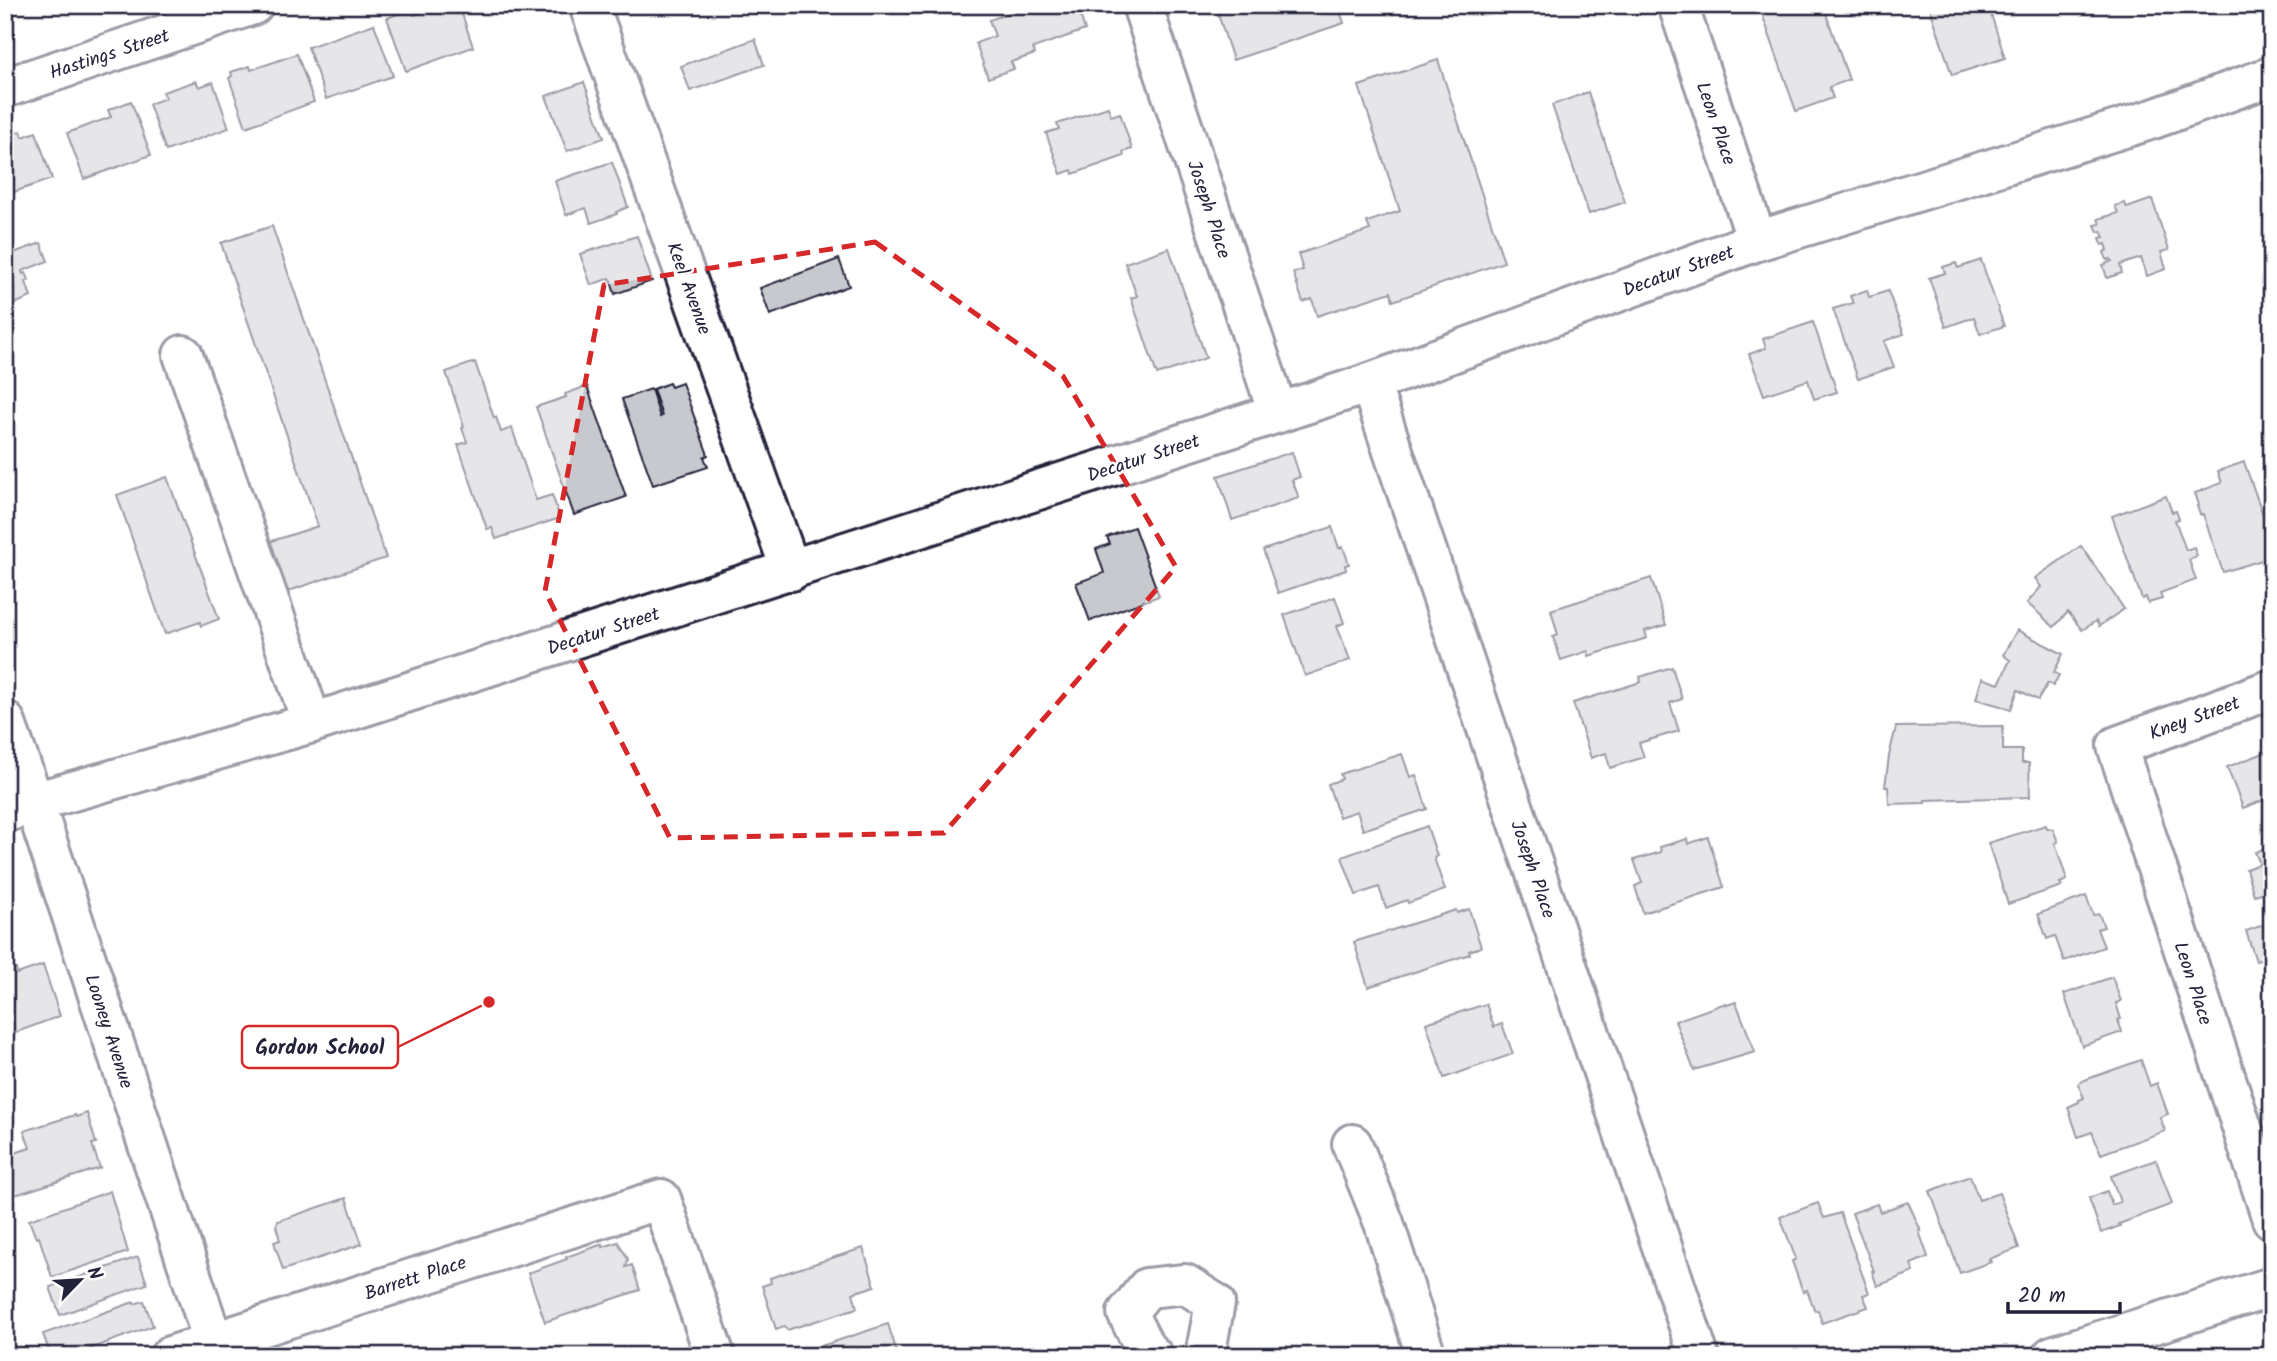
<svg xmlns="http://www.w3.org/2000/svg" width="2277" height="1361" font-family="Kalam,sans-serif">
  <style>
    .building { fill: #c8c8cf; stroke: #22223b; stroke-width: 2 }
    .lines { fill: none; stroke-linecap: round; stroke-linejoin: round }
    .minor-casing { stroke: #22223b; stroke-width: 44 }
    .minor { stroke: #fff; stroke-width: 38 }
    .marked { fill: none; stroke: #d62828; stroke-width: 5; stroke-dasharray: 14 9; stroke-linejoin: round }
    .labels { text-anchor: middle; stroke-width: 5; stroke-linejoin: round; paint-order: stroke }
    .street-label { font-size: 19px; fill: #22223b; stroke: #fff }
    .leader { fill: none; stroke: #d62828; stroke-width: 2.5 }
    .callout-dot { fill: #d62828; stroke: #fff; stroke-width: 2.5 }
    .callout { fill: #fff; stroke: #d62828; stroke-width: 2.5 }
    .callout-label { font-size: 21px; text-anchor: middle; font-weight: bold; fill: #22223b }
  </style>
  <rect width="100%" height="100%" fill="#fff"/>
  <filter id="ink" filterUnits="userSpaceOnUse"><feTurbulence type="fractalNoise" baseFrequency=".0143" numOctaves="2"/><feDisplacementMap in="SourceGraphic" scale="14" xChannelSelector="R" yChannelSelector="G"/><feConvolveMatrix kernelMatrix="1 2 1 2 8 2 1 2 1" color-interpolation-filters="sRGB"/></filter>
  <g filter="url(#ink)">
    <!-- building -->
    <g class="building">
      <polygon points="440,5 459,5 473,47 406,71 387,18 411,9 414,15"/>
      <polygon points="1033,5 1077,5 1085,30 1033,48 1035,54 1011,62 1014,69 988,78 976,43 995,36 989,20"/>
      <polygon points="1235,5 1338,5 1344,23 1233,60 1217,11"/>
      <polygon points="1759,5 1823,5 1849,80 1829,87 1833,98 1796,111"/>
      <polygon points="1929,5 1988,5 2005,58 1952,75"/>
      <polygon points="374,24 393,76 326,99 308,47"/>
      <polygon points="755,39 764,65 690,91 681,66"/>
      <polygon points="297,54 314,102 246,127 229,78 232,76 231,72 250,66 251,70"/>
      <polygon points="1438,60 1504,262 1393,301 1391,292 1317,316 1312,299 1303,302 1293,273 1303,270 1298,254 1370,230 1367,222 1400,211 1359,86"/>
      <polygon points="196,81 199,87 213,82 229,128 166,151 149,104 166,98 163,92"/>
      <polygon points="584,82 604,138 567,151 546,96"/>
      <polygon points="1588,92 1625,202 1589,214 1552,105"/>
      <polygon points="131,101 151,155 84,179 67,133 111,117 108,110"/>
      <polygon points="1108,107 1111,116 1120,113 1132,149 1123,152 1124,156 1073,174 1072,170 1061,174 1046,133 1059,129 1057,124"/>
      <polygon points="21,131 23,137 36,132 52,179 5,195 5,137"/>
      <polygon points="612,162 628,207 616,212 617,214 591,223 586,208 566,215 555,181"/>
      <polygon points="2152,199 2169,250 2161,252 2166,269 2147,276 2141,258 2120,265 2122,273 2107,278 2103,265 2112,261 2111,259 2107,260 2104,252 2108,250 2106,244 2102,245 2100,238 2104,237 2101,231 2098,232 2095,225 2100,224 2098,219 2118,213 2115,206 2125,203 2127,208"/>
      <polygon points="272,226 386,558 286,592 269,542 318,526 221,243"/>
      <polygon points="637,236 652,281 615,294 610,278 591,285 580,254"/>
      <polygon points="41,243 48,261 22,271 23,274 26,273 29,280 26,282 31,297 5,308 5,256"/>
      <polygon points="1169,248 1206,358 1157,375 1131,298 1137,296 1125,263"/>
      <polygon points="839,259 849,286 770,315 760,288"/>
      <polygon points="1981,260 2004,326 1980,334 1974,317 1946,327 1929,278 1945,273 1943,267 1956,263 1958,268"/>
      <polygon points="1867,290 1869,297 1888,291 1904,334 1884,341 1894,367 1858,379 1833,309 1853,303 1850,296"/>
      <polygon points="1813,322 1837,392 1814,399 1808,380 1764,395 1749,354 1766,348 1763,339"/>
      <polygon points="475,362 494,418 496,417 501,432 512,428 536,500 552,495 560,518 496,539 492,528 487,529 458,445 467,442 462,428 464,427 446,372"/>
      <polygon points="669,383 671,387 682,383 708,455 704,457 708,467 653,485 622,399 651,389 660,417 662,416 653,389"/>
      <polygon points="587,386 626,497 574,515 536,407 566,397 565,394"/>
      <polygon points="1292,452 1300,477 1292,480 1299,498 1232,520 1218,476"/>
      <polygon points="2244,462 2272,540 2272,557 2223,572 2203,514 2200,515 2197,506 2199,505 2195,493 2222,483 2218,471"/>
      <polygon points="167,477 219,619 201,626 200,622 165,634 117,495"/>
      <polygon points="2166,496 2172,512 2176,511 2179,519 2175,520 2186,550 2194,547 2197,556 2189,560 2196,580 2160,593 2162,599 2148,603 2146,597 2142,599 2112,516"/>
      <polygon points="1134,527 1159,596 1090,621 1076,583 1104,573 1096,549 1110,544 1107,537"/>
      <polygon points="1332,527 1339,548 1343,547 1349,564 1345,565 1346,570 1278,593 1263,550"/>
      <polygon points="2081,546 2124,609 2099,626 2096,621 2082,630 2068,612 2054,627 2027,603 2041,587 2035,578"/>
      <polygon points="1651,578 1666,625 1645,631 1647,638 1589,656 1588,651 1561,660 1553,637 1558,635 1551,610"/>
      <polygon points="1335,597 1344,623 1337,626 1350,660 1305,676 1284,615"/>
      <polygon points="2017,630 2063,654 2054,672 2059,675 2053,686 2048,683 2038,700 2018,690 2011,709 1976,699 1982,678 1999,684 2010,660 2003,655"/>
      <polygon points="1672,667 1682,699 1670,703 1679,731 1639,743 1644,757 1610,768 1606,753 1591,758 1573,703 1641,682 1640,677"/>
      <polygon points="2003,726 2003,750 2022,750 2022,763 2029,763 2030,797 1925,800 1925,803 1889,804 1888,787 1885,787 1889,756 1896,727"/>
      <polygon points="2272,750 2272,797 2243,808 2227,767"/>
      <polygon points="1402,754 1410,777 1416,775 1427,809 1363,830 1357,811 1339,817 1328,784 1342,779 1340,774"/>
      <polygon points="2046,825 2047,828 2053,829 2058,842 2055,843 2067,880 2060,883 2062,886 2008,904 1988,843"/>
      <polygon points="1427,826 1437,856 1434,858 1445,890 1408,903 1407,900 1386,908 1379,887 1356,895 1342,857"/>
      <polygon points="1708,837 1724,887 1643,913 1635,886 1642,883 1634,860 1661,852 1660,847 1687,839 1688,844"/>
      <polygon points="2272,846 2272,899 2269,891 2254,895 2246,869 2260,864 2255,852"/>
      <polygon points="2086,896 2093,915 2099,914 2104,927 2097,929 2104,947 2064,961 2055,936 2047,939 2038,914"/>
      <polygon points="1469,909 1481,947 1469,951 1470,954 1368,987 1354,942 1456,910 1457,913"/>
      <polygon points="2272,922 2272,984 2263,959 2256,961 2246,931"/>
      <polygon points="43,965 60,1016 6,1036 5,973 16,969 17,974"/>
      <polygon points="2112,977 2121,1001 2116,1003 2121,1019 2118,1020 2122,1032 2082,1046 2064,994"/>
      <polygon points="1736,1002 1755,1052 1694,1070 1675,1021 1726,1003 1727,1005"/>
      <polygon points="1486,1004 1494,1027 1502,1024 1513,1054 1444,1078 1426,1023"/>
      <polygon points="2141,1060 2150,1086 2157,1083 2168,1114 2160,1117 2165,1131 2101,1154 2092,1132 2078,1137 2068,1107 2079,1102 2079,1100 2084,1098 2078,1084 2082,1081"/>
      <polygon points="87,1113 96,1143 92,1144 100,1168 15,1195 5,1168 5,1156 30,1148 24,1131 75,1115 76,1117"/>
      <polygon points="2156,1160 2172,1204 2119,1224 2120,1226 2101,1233 2089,1198 2107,1191 2112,1205 2120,1202 2111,1176"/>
      <polygon points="1970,1176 1979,1200 1999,1193 2019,1248 1989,1259 1991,1262 1960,1273 1930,1191"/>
      <polygon points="110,1191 128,1252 52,1277 39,1237 36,1238 29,1220"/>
      <polygon points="346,1198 362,1244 283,1270 274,1242 280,1240 276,1226 278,1221"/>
      <polygon points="1908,1202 1921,1231 1919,1231 1928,1257 1911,1264 1914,1272 1877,1286 1872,1271 1874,1271 1852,1213 1877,1204 1880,1212"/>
      <polygon points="1818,1203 1824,1218 1840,1213 1869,1293 1863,1295 1868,1307 1822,1323 1818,1310 1815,1311 1807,1290 1803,1292 1792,1261 1796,1259 1780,1217"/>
      <polygon points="618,1242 628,1259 626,1267 632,1265 640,1290 545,1322 528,1273 567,1259 566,1257 603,1244 603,1247"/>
      <polygon points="863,1248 875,1286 853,1293 857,1308 787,1330 785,1326 776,1329 762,1286 771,1283 770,1278"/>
      <polygon points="138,1257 147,1284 60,1315 50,1287"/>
      <polygon points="144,1301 153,1326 70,1356 51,1356 43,1334 134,1302 134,1304"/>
      <polygon points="888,1324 898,1356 791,1356"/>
    </g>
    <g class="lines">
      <defs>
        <g id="minor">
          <polyline points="589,5 791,571"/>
          <polyline points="1142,5 1278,413"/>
          <polyline points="1678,5 1757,241"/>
          <polyline points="5,88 253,5"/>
          <polyline points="183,355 312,723"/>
          <polyline points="1370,383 1699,1356"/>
          <polyline points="2272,689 2117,746 2272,1219"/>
          <polyline points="5,721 34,802 213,1341"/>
          <polyline points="5,813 34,802 312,723 1278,413 1370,383 1757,241 2153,119 2272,76"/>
          <polyline points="1352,1144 1384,1223 1426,1356"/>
          <polyline points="170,1356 661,1199 715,1356"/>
          <polyline points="1153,1356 1145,1348 1127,1313 1147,1288 1185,1284 1215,1303 1205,1356"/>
          <polyline points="2052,1356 2272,1287"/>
        </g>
      </defs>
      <!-- minor casing -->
      <use href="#minor" class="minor-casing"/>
      <!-- minor -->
      <use href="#minor" class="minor"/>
    </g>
  </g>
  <!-- marked area -->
  <path d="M0 0H2277V1361H0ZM875 242 1063 376 1176 567 944 833 670 838 545 591 604 285Z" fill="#fff" fill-opacity=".55" fill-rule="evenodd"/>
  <path class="marked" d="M875 242 1063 376 1176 567 944 833 670 838 545 591 604 285Z"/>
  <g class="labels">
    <!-- street labels -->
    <g class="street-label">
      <text transform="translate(109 53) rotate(-18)" y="7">Hastings Street</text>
      <text transform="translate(1717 123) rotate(71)" y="7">Leon Place</text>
      <text transform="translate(1210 209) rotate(72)" y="7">Joseph Place</text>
      <text transform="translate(1678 270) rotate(-20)" y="7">Decatur Street</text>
      <text transform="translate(690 288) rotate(70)" y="7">Keel Avenue</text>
      <text transform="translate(1143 457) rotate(-18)" y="7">Decatur Street</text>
      <text transform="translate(603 630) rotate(-18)" y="7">Decatur Street</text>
      <text transform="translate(2194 717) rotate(-20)" y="7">Kney Street</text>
      <text transform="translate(1534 869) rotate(71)" y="7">Joseph Place</text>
      <text transform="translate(2194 983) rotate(72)" y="7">Leon Place</text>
      <text transform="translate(110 1031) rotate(72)" y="7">Looney Avenue</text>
      <text transform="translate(415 1277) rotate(-18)" y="7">Barrett Place</text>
    </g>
  </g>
  <!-- callouts -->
  <path class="leader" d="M489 1002L398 1047"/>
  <circle class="callout-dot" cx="489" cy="1002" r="7"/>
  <rect class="callout" x="242" y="1026" width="156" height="42" rx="7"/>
  <g class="callout-label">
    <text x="320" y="1054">Gordon School</text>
  </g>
  <!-- margin -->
  <rect width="2277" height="1361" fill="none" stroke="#fff" stroke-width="28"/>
  <rect x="14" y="14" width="2249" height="1333" fill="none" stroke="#22223b" stroke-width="2.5" filter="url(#ink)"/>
  <!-- north arrow -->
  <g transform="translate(80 1280) rotate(65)" stroke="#ffffff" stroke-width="5" paint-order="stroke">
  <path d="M0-5L12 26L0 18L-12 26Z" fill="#22223b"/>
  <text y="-10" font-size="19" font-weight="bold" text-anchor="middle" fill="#22223b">N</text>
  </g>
  <!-- scale -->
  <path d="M2008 1302v10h112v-10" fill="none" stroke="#22223b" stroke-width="3.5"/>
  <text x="2018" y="1302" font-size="21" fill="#22223b" stroke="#ffffff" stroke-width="5" paint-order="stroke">20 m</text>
</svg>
